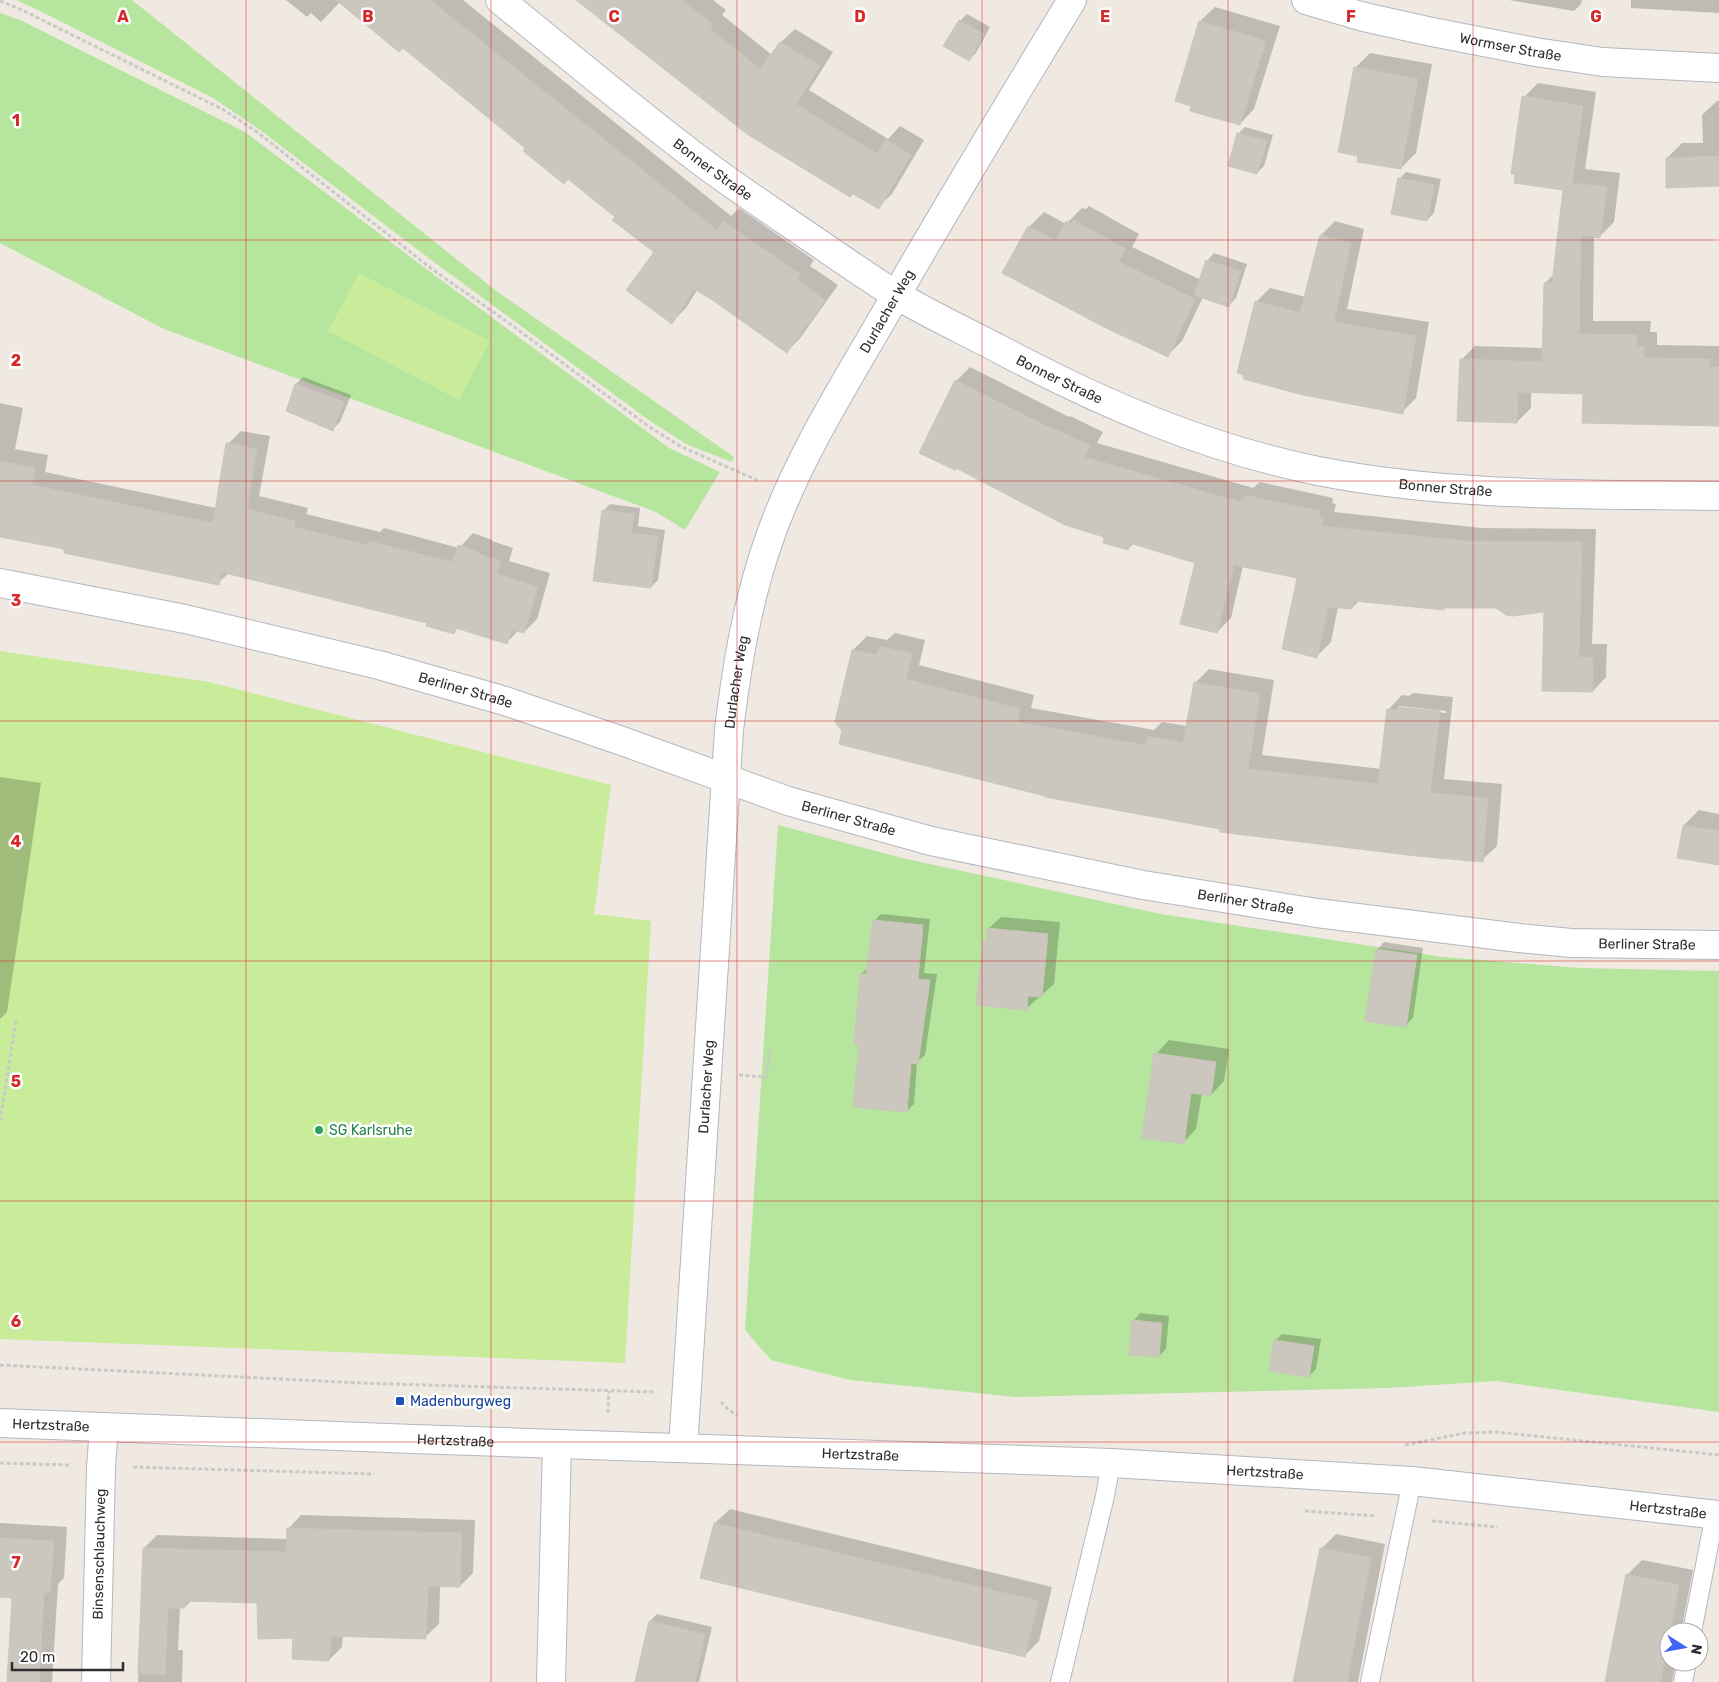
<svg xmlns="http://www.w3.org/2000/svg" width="1719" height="1682" font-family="Rubik,sans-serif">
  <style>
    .green { fill: #b6e59e }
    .pitch { fill: #c9ec9a }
    .shadow { fill: #0003; fill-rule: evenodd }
    .building { fill: #cbc7bf; stroke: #cbc5ba }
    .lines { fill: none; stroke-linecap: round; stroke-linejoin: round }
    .service-casing { stroke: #b4b7c1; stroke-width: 20 }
    .minor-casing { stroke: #b4b7c1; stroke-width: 30 }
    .secondary-casing { stroke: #b4b7c1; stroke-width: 30 }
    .path { stroke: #c9c9c9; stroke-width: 3; stroke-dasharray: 4 2.5; stroke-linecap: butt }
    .service { stroke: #fff; stroke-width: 18 }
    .minor { stroke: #fff; stroke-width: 28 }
    .secondary { stroke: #fff; stroke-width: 28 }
    .grid { fill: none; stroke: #d62828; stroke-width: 1; stroke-opacity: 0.55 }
    .leisure-dot { fill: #2e9e5b; stroke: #fff; stroke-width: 2 }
    .transit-dot { fill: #1a4fb4; stroke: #fff; stroke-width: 2 }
    .labels { text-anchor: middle; stroke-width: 5; stroke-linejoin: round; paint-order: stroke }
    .street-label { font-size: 14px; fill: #2e2e2e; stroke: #fff }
    .leisure-label { font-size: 14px; fill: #27864d; stroke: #fff; text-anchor: start }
    .transit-label { font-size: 14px; fill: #164399; stroke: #fff; text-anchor: start }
    .grid-label { font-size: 16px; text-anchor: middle; font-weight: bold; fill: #d62828; stroke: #fff; stroke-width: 5; stroke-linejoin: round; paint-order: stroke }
  </style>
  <rect width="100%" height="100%" fill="#efe9e1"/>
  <!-- green -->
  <g class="green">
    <polygon points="16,0 132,0 495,290 734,457 732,462 688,445 650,421 430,259 256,127 213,98 34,8"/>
    <polygon points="0,13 20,20 245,132 429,271 669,448 720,472 685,530 656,512 164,329 0,243"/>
    <polygon points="778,825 902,858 1161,914 1443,957 1579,968 1719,971 1719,1412 1496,1381 1388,1388 1016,1397 850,1380 771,1360 745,1330"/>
  </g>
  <!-- pitch -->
  <g class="pitch">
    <polygon points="359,273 490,341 459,400 328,331"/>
    <polygon points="0,651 209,682 611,785 594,914 651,921 625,1363 0,1339"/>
  </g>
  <!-- shadow -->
  <g class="shadow">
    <polygon points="286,0 463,0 731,216 739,208 814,260 810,266 838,285 801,337 787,352 712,298 697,290 686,308 672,322 655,252 617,217 569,178 527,148 403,46 340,2 321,22 311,13 307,17"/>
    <polygon points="578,0 713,0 726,10 722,15 772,55 781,42 795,29 833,52 809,90 888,139 900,126 924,140 892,194 878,207"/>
    <polygon points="1509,0 1582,0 1581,4 1574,11"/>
    <polygon points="1631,0 1719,0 1719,13 1631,8"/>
    <polygon points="1215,7 1280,26 1254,109 1240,124 1200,21"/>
    <polygon points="967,14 990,27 976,53 969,60 945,46 960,21"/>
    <polygon points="1370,53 1432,64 1416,153 1401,168 1355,68"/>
    <polygon points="1538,83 1596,92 1585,169 1620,173 1614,222 1600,236 1594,236 1593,321 1651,321 1650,332 1657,332 1657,345 1719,346 1719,425 1584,392 1531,391 1531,408 1517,422 1461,360 1475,346 1544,348 1545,283 1554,274 1564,189 1524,97"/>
    <polygon points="1717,101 1719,101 1719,185 1667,158 1682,143 1703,143 1702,115"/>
    <polygon points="1245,127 1273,135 1264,166 1257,173 1238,134"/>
    <polygon points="1406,172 1441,179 1434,213 1427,220 1399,179"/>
    <polygon points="1089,206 1139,234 1132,247 1201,280 1207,261 1214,253 1247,264 1236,298 1229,305 1203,297 1182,341 1167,356 1029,227 1044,212 1066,224 1082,208 1086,209"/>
    <polygon points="1335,221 1364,229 1347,309 1429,322 1416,398 1402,412 1256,302 1270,288 1306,297 1321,235"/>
    <polygon points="970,367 1069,417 1070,416 1103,432 1097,443 1253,488 1260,482 1333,498 1332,503 1336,504 1334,512 1481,528 1596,529 1592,644 1607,644 1606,677 1593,691 1546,610 1496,606 1446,606 1444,609 1360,600 1352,608 1338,607 1331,642 1317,656 1298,578 1243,566 1231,618 1217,632 1197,562 1134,543 1128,549 1105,536 956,381"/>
    <polygon points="303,377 351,395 340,422 333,429 287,411 296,384"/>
    <polygon points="0,403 23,408 15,449 48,455 45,472 216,508 228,444 241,431 270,436 259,496 308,508 306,514 380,532 384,528 459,548 473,533 492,540 492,541 513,548 509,561 550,573 537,619 524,632 519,630 507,642 458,628 454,632 429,622 229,573 218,583 66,548 0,536"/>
    <polygon points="610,504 640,508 638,526 665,530 658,580 651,587 603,511"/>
    <path d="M895 633 925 640 919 665 1034 695 1031 708 1154 730 1162 722 1187 726 1195 683 1209 669 1274 680 1262 755 1381 769 1388 710 1402 695 1409 696 1413 693 1453 697 1444 779 1502 784 1497 846 1482 860 1221 828 1046 796 853 650 867 636 887 640ZM1399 706 1446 711V713L1399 708Z"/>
    <polygon points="0,777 41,783 7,1012 0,1019"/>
    <polygon points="1699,810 1719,814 1719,864 1678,857 1684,825"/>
    <polygon points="881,914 930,919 924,973 937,974 925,1055 917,1062 914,1104 907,1111 860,1045 861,974 868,967 874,921"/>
    <polygon points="1001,917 1060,922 1054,984 1026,1009 984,942 988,938 988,929"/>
    <polygon points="1384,942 1423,948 1413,1018 1406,1025 1377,950"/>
    <polygon points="1169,1040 1229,1049 1224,1081 1211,1095 1202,1093 1196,1129 1183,1143 1156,1054"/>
    <polygon points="1140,1313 1169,1316 1166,1349 1159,1356 1133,1321"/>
    <polygon points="1282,1334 1321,1339 1316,1369 1309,1376 1275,1341"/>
    <polygon points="730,1509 1052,1587 1039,1641 1025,1655 702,1577 715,1523"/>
    <polygon points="301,1515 475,1520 473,1573 460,1586 440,1585 439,1624 425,1637 343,1635 342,1647 329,1660 295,1637 258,1602 192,1600 185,1607 180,1607 178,1650 183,1650 182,1682 138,1682 144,1548 157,1535 288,1539 288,1529"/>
    <polygon points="0,1523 67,1527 64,1578 58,1584 52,1682 8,1682 13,1597 0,1596"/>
    <polygon points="1336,1534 1385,1544 1358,1682 1294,1682 1321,1549"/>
    <polygon points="1642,1560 1693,1570 1681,1632 1669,1632 1669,1662 1676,1662 1672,1682 1607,1682 1627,1575"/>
    <polygon points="657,1614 712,1627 699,1682 636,1682 650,1621"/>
  </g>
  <!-- building -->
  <g class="building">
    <polygon points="336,0 430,0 717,230 723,221 800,274 797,280 825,300 809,324 807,323 787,353 711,299 694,289 672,324 626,290 654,252 612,220 615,217 568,179 564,184 523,151 525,148 403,48 399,52"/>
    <polygon points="576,0 682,0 713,24 710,29 760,69 780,42 820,66 796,104 877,154 885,139 911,155 879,209 853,194 850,197 747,134"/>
    <polygon points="959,20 984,34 969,61 943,46"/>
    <polygon points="1199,21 1266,41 1240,125 1190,111 1191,106 1175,101"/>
    <polygon points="1354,67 1418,79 1401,169 1357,162 1358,156 1338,152"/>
    <polygon points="1522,96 1583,106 1572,183 1607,187 1600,238 1581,235 1579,334 1637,335 1637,346 1644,346 1644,358 1710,359 1709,367 1719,367 1719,426 1582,423 1583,394 1518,392 1517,423 1457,421 1460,359 1542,362 1544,283 1552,283 1563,190 1514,183 1515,174 1511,174"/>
    <polygon points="1237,133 1267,141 1257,174 1228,166"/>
    <polygon points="1719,156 1719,186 1666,188 1666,158"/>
    <polygon points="1398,178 1434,185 1427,221 1391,214"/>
    <polygon points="1073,220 1126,249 1119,262 1195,299 1168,357 1106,328 1002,273 1028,226 1056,241 1066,221 1071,224"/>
    <polygon points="1320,235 1351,243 1334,322 1416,336 1403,414 1303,395 1243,379 1244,375 1237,373 1255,301 1300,313"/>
    <polygon points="1206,260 1241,271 1229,307 1194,295"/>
    <polygon points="955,380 1054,430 1055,429 1090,446 1084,457 1240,502 1241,499 1244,500 1245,495 1320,511 1319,517 1323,518 1321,526 1466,541 1582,542 1579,657 1593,658 1593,692 1542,691 1544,612 1513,616 1506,615 1496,608 1444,608 1444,610 1354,601 1352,609 1328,607 1317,658 1282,649 1297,578 1234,565 1217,633 1180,624 1195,563 1130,543 1128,550 1103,543 1104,537 1065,525 956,468 955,470 919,453"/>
    <polygon points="295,384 344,402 333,431 286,411"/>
    <polygon points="226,443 257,449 247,509 295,521 294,527 368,545 369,541 452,562 458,545 480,553 479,554 501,561 497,574 538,587 524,633 512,630 507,644 456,628 454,634 426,626 427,623 221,572 219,585 64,553 64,549 0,537 0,461 35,468 32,485 213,523"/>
    <polygon points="602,510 634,514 631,533 658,536 651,588 593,581"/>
    <polygon points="880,646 912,654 906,679 1020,709 1017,722 1145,745 1147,736 1183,743 1194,682 1260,694 1248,769 1378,784 1387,709 1397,710 1397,707 1440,711 1430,793 1488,798 1483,862 1416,856 1220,832 1220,829 1045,797 1045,796 839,744 842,731 835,722 852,650 877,655"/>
    <polygon points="1683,825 1719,831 1719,865 1677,858"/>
    <polygon points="873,920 923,925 918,979 930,980 918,1064 911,1063 907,1112 853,1107 859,1046 854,1045 860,974 866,974"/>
    <polygon points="987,928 1048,934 1042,997 1028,996 1027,1010 976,1005 983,941 986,941"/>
    <polygon points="1376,949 1417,955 1406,1027 1365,1021"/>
    <polygon points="1154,1053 1216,1062 1211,1096 1191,1093 1184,1144 1142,1138"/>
    <polygon points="1132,1320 1162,1323 1159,1357 1129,1355"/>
    <polygon points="1274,1340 1314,1346 1309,1377 1269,1371"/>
    <polygon points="714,1523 1038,1601 1025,1657 700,1578"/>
    <polygon points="287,1528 462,1533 460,1587 428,1586 426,1639 331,1636 329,1661 292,1659 293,1638 258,1639 257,1603 185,1601 185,1608 168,1608 165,1675 138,1673 143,1548 286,1552"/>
    <polygon points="0,1538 54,1541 50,1593 44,1593 39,1682 7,1682 12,1598 0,1597"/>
    <polygon points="1320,1548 1371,1558 1347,1682 1293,1682"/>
    <polygon points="1626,1574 1679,1585 1670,1632 1669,1632 1661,1682 1605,1682"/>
    <polygon points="649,1621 705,1634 695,1682 635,1682"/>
  </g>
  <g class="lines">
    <defs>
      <g id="service">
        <polyline points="1692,1632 1715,1514"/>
        <polyline points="1060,1682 1105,1496 1111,1463"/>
        <polyline points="1370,1682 1412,1481"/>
        <polyline points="1683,1682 1687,1662"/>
      </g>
      <g id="minor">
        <path id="s1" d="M500 0C567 54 633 110 702 162 738 189 776 214 814 240 840 258 866 276 893 293 928 314 965 331 1001 350 1103 404 1205 448 1318 471 1450 497 1586 494 1719 496"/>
        <path id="s2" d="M1306 0 1364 17 1427 31 1535 52 1603 62 1719 68"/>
        <path id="s3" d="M0 583 185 619 379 665 505 701 622 741 788 801 931 841 1143 885 1317 913 1519 938 1571 943 1719 945"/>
        <path id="s4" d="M683 1448 729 730C737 664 748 597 771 534 798 459 840 392 880 323 942 215 1007 107 1072 0"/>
        <path id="s5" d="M96 1682 101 1467 104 1427"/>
        <polyline points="551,1682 557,1444"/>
      </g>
      <g id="secondary">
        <path id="s6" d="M0 1423 413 1439 1111 1463 1412 1481 1719 1515"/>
      </g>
    </defs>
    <!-- service casing -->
    <use href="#service" class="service-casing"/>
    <!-- minor casing -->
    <use href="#minor" class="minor-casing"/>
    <!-- secondary casing -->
    <use href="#secondary" class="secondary-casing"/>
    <!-- path -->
    <g class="path">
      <polyline points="0,1 22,10 224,110 257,132 432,269 513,326 648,426 680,446 757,480"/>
      <polyline points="739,1075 767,1077 769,1049"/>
      <polyline points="0,1121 16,1021"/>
      <polyline points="0,1365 361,1383 655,1392"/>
      <polyline points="721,1402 730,1411 737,1415"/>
      <polyline points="608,1413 609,1391"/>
      <polyline points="1405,1445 1465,1433 1496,1432 1719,1455"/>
      <polyline points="0,1463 69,1465"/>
      <polyline points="133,1467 374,1474"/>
      <polyline points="1305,1511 1376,1516"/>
      <polyline points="1432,1521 1498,1527"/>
    </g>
    <!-- service -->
    <use href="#service" class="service"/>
    <!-- minor -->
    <use href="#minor" class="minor"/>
    <!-- secondary -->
    <use href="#secondary" class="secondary"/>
  </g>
  <!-- grid -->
  <path class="grid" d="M246 0V1682M491 0V1682M737 0V1682M982 0V1682M1228 0V1682M1473 0V1682M0 240H1719M0 481H1719M0 721H1719M0 961H1719M0 1201H1719M0 1442H1719"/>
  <!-- markers -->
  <circle class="leisure-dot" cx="319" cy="1130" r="5"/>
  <rect class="transit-dot" x="395" y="1396" width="10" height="10" rx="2.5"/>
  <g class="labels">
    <!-- street labels -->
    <g class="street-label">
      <text dy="5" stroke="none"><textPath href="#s2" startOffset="210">Wormser Straße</textPath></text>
      <text dy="5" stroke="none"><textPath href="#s1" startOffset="272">Bonner Straße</textPath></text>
      <text dy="5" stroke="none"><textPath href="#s4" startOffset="1172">Durlacher Weg</textPath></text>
      <text dy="5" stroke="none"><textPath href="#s1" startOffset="678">Bonner Straße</textPath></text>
      <text dy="5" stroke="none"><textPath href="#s1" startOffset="1082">Bonner Straße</textPath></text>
      <text dy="5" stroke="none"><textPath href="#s4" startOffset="768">Durlacher Weg</textPath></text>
      <text dy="5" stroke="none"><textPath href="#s3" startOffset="478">Berliner Straße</textPath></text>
      <text dy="5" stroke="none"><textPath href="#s3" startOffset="882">Berliner Straße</textPath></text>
      <text dy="5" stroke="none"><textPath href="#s3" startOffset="1288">Berliner Straße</textPath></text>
      <text dy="5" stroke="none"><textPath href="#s3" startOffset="1692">Berliner Straße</textPath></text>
      <text dy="5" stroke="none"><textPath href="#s4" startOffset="362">Durlacher Weg</textPath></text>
      <text dy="5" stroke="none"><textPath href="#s6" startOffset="51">Hertzstraße</textPath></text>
      <text dy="5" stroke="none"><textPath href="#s6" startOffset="456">Hertzstraße</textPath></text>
      <text dy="5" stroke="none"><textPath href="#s6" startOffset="861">Hertzstraße</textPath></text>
      <text dy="5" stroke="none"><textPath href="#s6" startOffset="1266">Hertzstraße</textPath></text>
      <text dy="5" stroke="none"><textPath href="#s6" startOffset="1671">Hertzstraße</textPath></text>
      <text dy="5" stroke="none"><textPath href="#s5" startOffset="128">Binsenschlauchweg</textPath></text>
    </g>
    <!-- leisure labels -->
    <g class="leisure-label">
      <text x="329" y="1135">SG Karlsruhe</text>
    </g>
    <!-- transit labels -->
    <g class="transit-label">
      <text x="410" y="1406">Madenburgweg</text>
    </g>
  </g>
  <g class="grid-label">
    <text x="123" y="22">A</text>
    <text x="368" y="22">B</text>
    <text x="614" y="22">C</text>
    <text x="860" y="22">D</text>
    <text x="1105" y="22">E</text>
    <text x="1351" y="22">F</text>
    <text x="1596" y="22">G</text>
    <text x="16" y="126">1</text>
    <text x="16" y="366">2</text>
    <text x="16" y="606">3</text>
    <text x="16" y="847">4</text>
    <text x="16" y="1087">5</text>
    <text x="16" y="1327">6</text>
    <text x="16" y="1568">7</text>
  </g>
  <!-- north arrow -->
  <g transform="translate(1684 1647) rotate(101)"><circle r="24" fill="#ffffff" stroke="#ababab"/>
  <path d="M0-4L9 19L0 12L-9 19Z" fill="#4264fb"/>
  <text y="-8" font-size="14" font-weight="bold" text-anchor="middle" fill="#2e2e2e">N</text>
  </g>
  <!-- scale -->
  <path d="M12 1662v8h111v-8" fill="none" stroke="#2e2e2e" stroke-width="2.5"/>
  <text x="20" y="1662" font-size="15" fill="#2e2e2e" stroke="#ffffff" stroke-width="4" paint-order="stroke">20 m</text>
</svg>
